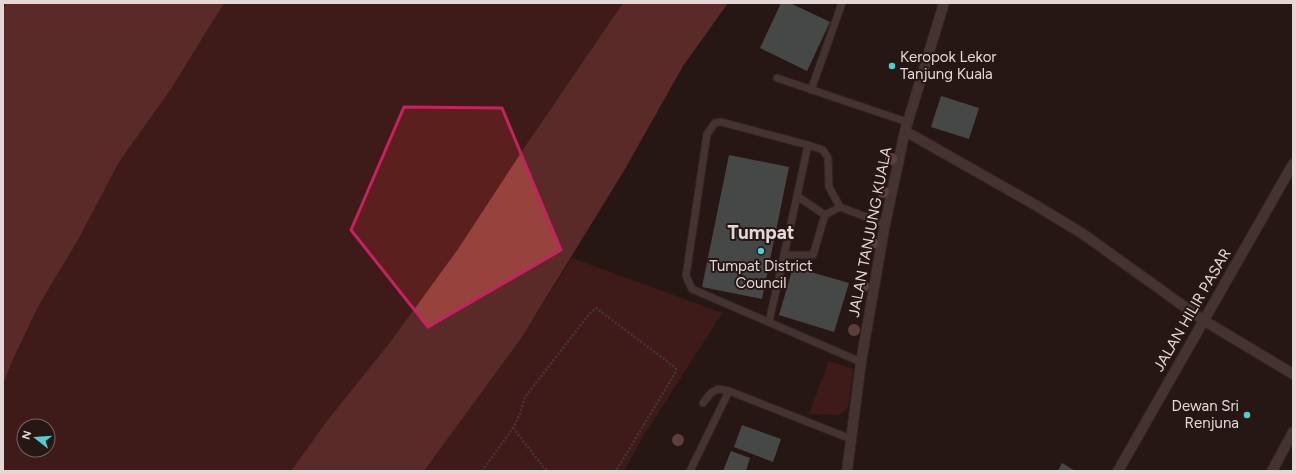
<svg xmlns="http://www.w3.org/2000/svg" width="1296" height="474" font-family="Figtree,sans-serif">
  <style>
    .green { fill: #5b201e; fill-rule: evenodd }
    .water { fill: #98423e }
    .building { fill: #6e8485 }
    .lines { fill: none; stroke-linecap: round; stroke-linejoin: round }
    .service-casing { stroke: #3e3231; stroke-width: 9 }
    .minor-casing { stroke: #3e3231; stroke-width: 12 }
    .path { stroke: #695c5a; stroke-width: 2.5; stroke-dasharray: 2 2; stroke-linecap: butt }
    .service { stroke: #685553; stroke-width: 7 }
    .minor { stroke: #685553; stroke-width: 10 }
    .tree { fill: #9d6d69 }
    .marked { fill: none; stroke: #c42261; stroke-width: 3; stroke-linejoin: round }
    .poi-dot { fill: #52cdcf; stroke: #261715; stroke-width: 1.5 }
    .labels { text-anchor: middle; stroke-width: 4; stroke-linejoin: round; paint-order: stroke }
    .poi-label { font-size: 15px; fill: #e3d8d6; stroke: #261715; text-anchor: start }
    .street-label { font-size: 15px; fill: #e3d8d6; stroke: #261715 }
    .district-label { font-size: 19px; font-weight: bold; fill: #e3d8d6; stroke: #261715 }
  </style>
  <rect width="100%" height="100%" fill="#261715"/>
  <!-- green -->
  <g class="green">
    <path d="M224 3H623L524 148 458 249 391 341 326 422 291 471H3V384L14 357 39 305 78 240 119 162 171 89ZM24 426H48V450H24Z"/>
    <polygon points="572,258 722,313 644,435 624,471 424,471 522,337"/>
    <polygon points="829,361 853,369 848,408 839,415 809,414"/>
  </g>
  <!-- water -->
  <g class="water">
    <polygon points="6,3 224,3 171,89 119,162 78,240 39,305 14,357 3,384 3,9"/>
    <polygon points="623,3 728,3 683,66 625,169 522,337 424,471 291,471 326,422 391,341 458,249 524,148"/>
  </g>
  <!-- building -->
  <g class="building">
    <polygon points="781,3 790,3 830,22 807,71 760,48"/>
    <polygon points="941,96 979,108 969,139 931,127"/>
    <polygon points="729,155 789,167 762,299 702,287"/>
    <polygon points="793,267 849,283 834,332 779,315"/>
    <polygon points="742,425 781,439 773,462 734,447"/>
    <polygon points="731,451 750,458 746,471 723,471"/>
    <polygon points="1062,463 1075,471 1058,471"/>
  </g>
  <g class="lines">
    <defs>
      <g id="service">
        <polyline points="777,78 907,122"/>
        <polyline points="811,90 842,3"/>
        <polyline points="808,145 797,196 825,215"/>
        <polyline points="784,255 797,196"/>
        <polyline points="769,322 784,255 813,255 825,215 840,207"/>
        <polyline points="861,362 692,289 686,276 707,134 715,123 721,122 808,145 823,150 828,158 829,187 840,207 885,224"/>
        <polyline points="703,403 711,393 718,389 729,391 851,439"/>
        <polyline points="690,471 729,391"/>
      </g>
      <g id="minor">
        <polyline points="905,131 1037,206 1083,234 1203,320 1293,374"/>
        <polyline points="847,471 861,362 885,224 905,131 944,3"/>
        <polyline points="1118,471 1293,164"/>
        <polyline points="1272,471 1293,432"/>
      </g>
    </defs>
    <!-- service casing -->
    <use href="#service" class="service-casing"/>
    <!-- minor casing -->
    <use href="#minor" class="minor-casing"/>
    <!-- path -->
    <g class="path">
      <polyline points="513,428 544,468 550,471"/>
      <polyline points="482,471 513,428 520,414 525,397 590,313 596,308 672,365 676,369 675,373 616,471"/>
    </g>
    <!-- service -->
    <use href="#service" class="service"/>
    <!-- minor -->
    <use href="#minor" class="minor"/>
  </g>
  <!-- trees -->
  <g class="tree">
    <circle cx="891" cy="159" r="6"/>
    <circle cx="883" cy="192" r="6"/>
    <circle cx="872" cy="243" r="6"/>
    <circle cx="863" cy="286" r="6"/>
    <circle cx="854" cy="330" r="6"/>
    <circle cx="678" cy="440" r="6"/>
  </g>
  <!-- marked area -->
  <path d="M0 0H1296V474H0ZM404 107 502 108 561 250 428 327 351 230Z" fill="#261715" fill-opacity=".55" fill-rule="evenodd"/>
  <path class="marked" d="M404 107 502 108 561 250 428 327 351 230Z"/>
  <!-- markers -->
  <g class="poi-dot">
    <circle cx="892" cy="66" r="4"/>
    <circle cx="761" cy="251" r="4"/>
    <circle cx="1247" cy="415" r="4"/>
  </g>
  <g class="labels">
    <!-- poi labels -->
    <g class="poi-label">
      <text x="900" y="62">Keropok Lekor<tspan x="900" dy="17">Tanjung Kuala</tspan></text>
      <text x="761" y="271" text-anchor="middle">Tumpat District<tspan x="761" dy="17">Council</tspan></text>
      <text x="1239" y="411" text-anchor="end">Dewan Sri<tspan x="1239" dy="17">Renjuna</tspan></text>
    </g>
    <!-- street labels -->
    <g class="street-label">
      <text transform="translate(870 232) rotate(-79)" y="5">JALAN TANJUNG KUALA</text>
      <text transform="translate(1192 310) rotate(-60)" y="5">JALAN HILIR PASAR</text>
    </g>
    <!-- district labels -->
    <g class="district-label">
      <text x="761" y="239">Tumpat</text>
    </g>
  </g>
  <!-- border -->
  <rect width="1296" height="474" fill="none" stroke="#e3d8d6" stroke-width="8"/>
  <!-- north arrow -->
  <g transform="translate(36 438) rotate(287)"><circle r="19" fill="#261715" stroke="#726462"/>
  <path d="M0-3L7 15L0 10L-7 15Z" fill="#52cdcf"/>
  <text y="-6" font-size="11" font-weight="bold" text-anchor="middle" fill="#e3d8d6">N</text>
  </g>
</svg>
